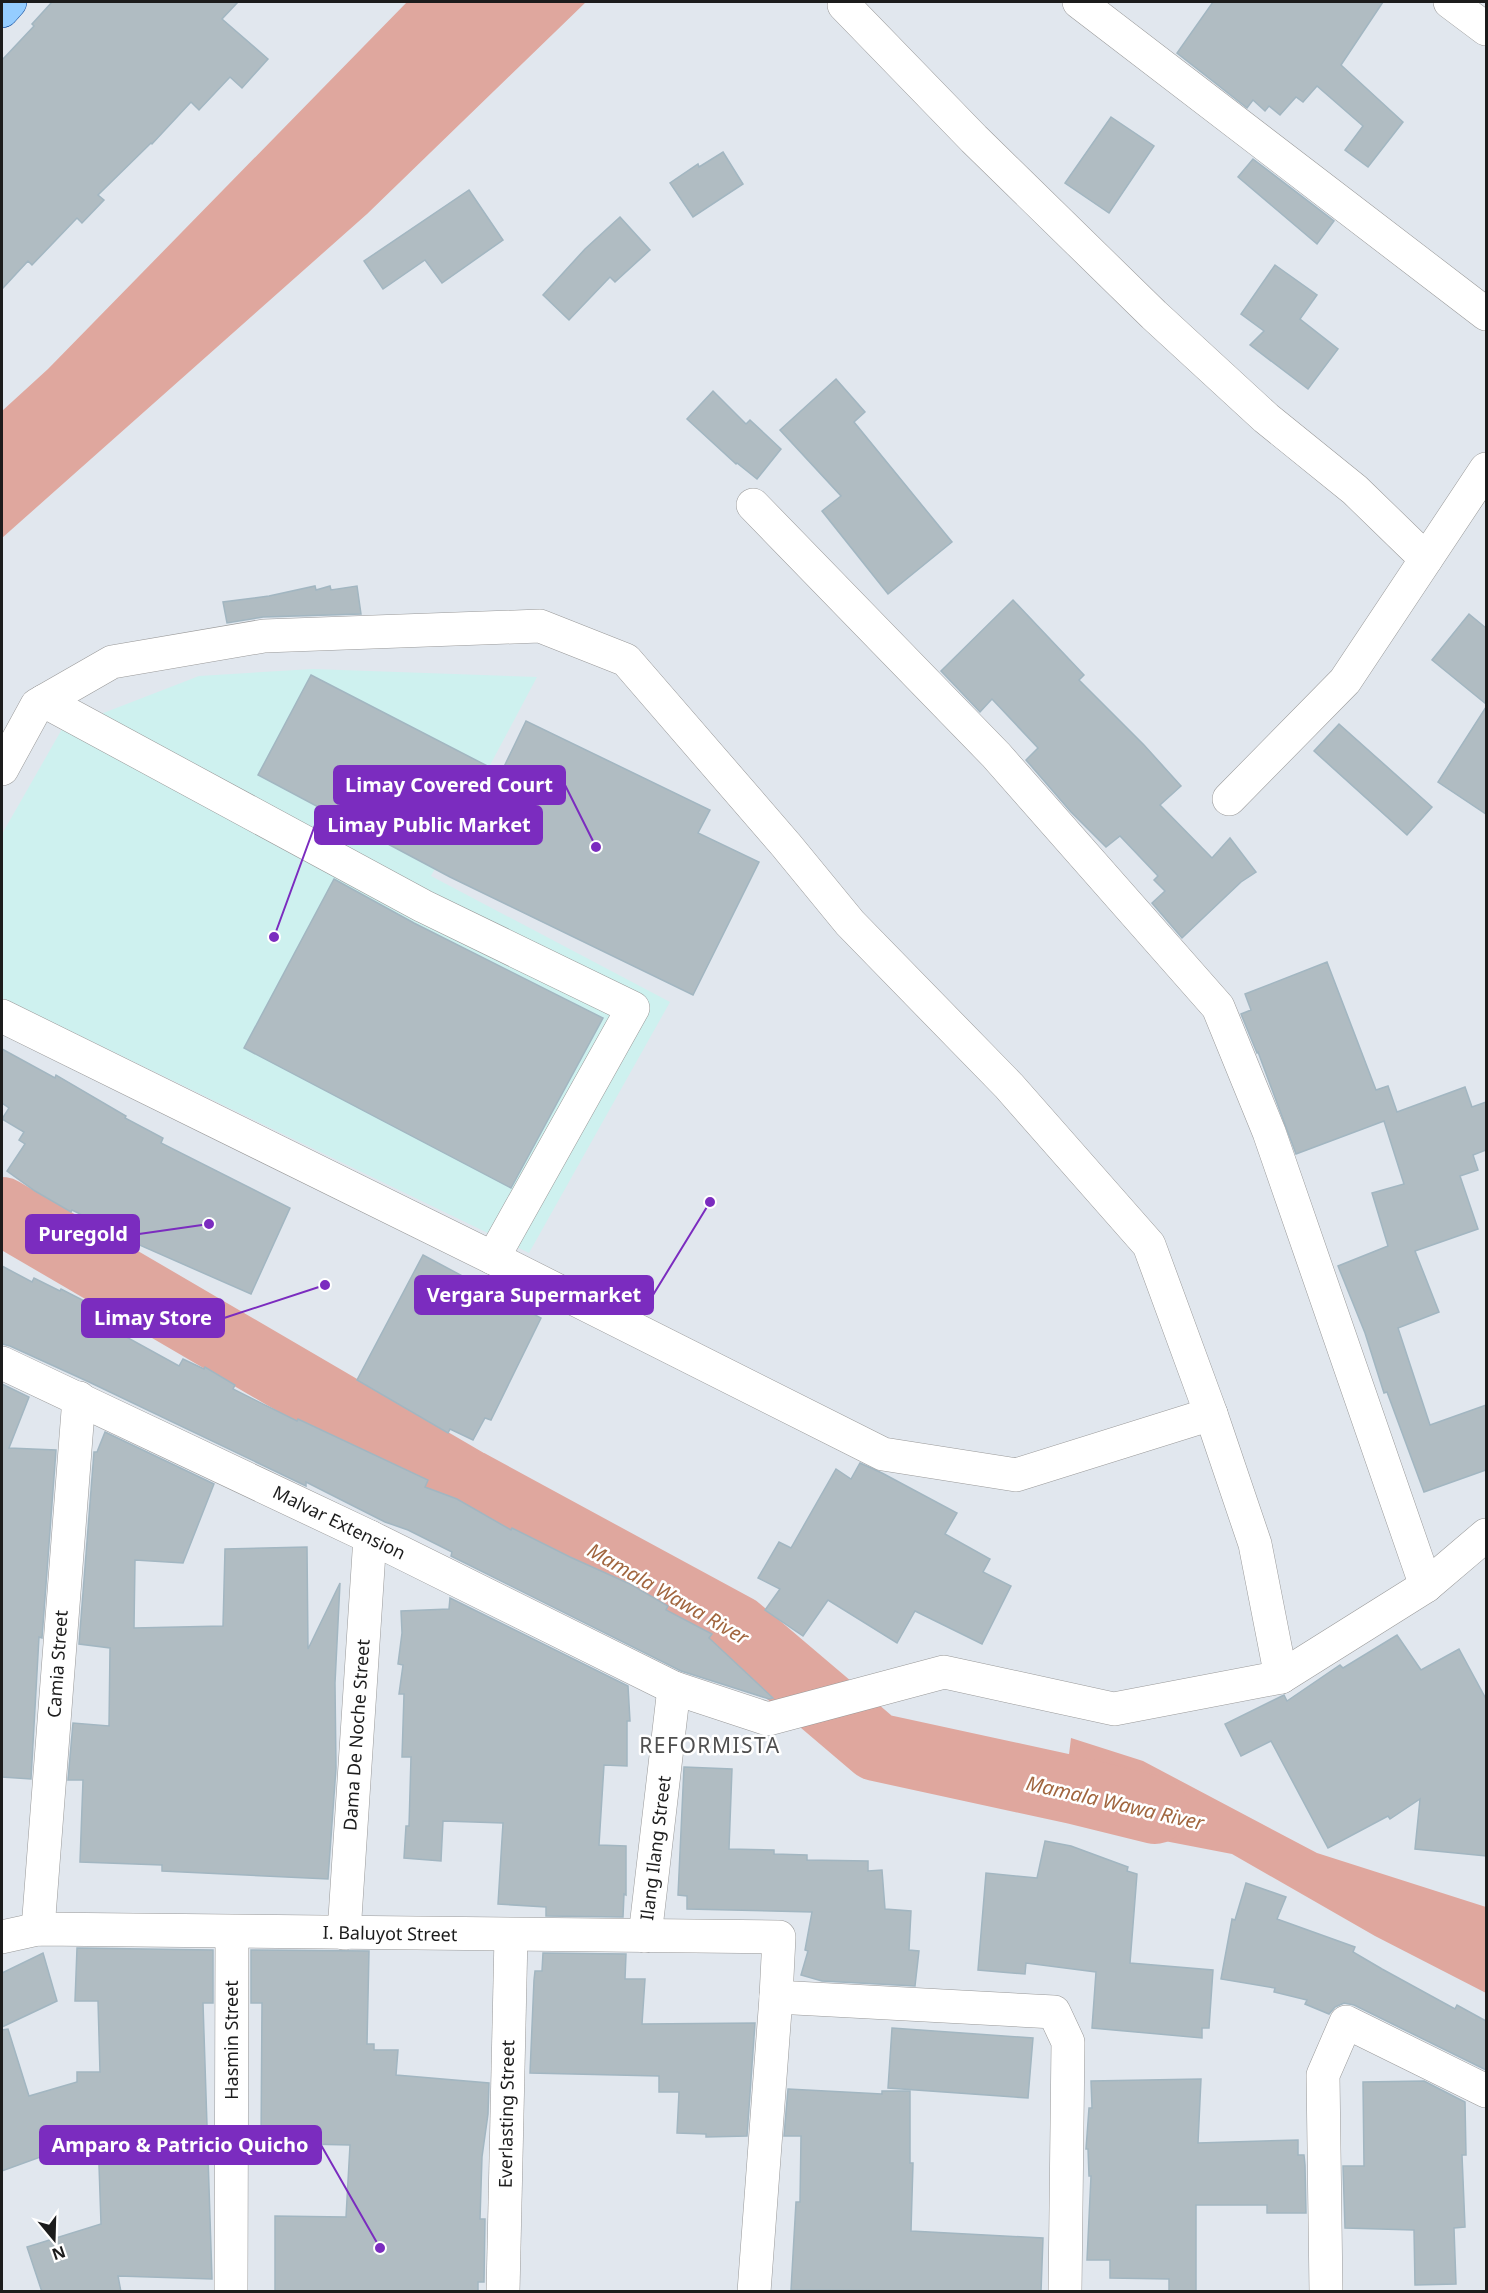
<svg xmlns="http://www.w3.org/2000/svg" width="1488" height="2293" font-family="'Noto Sans',sans-serif">
  <style>
    .commercial { fill: #cef1ef }
    .water { fill: #dfa79e }
    .lines { fill: none; stroke-linecap: round; stroke-linejoin: round }
    .river { stroke: #dfa79e; stroke-width: 68 }
    .building { fill: #b0bcc2; stroke: #a2b6c1; stroke-width: 1.5 }
    .minor-casing { stroke: #999; stroke-width: 34 }
    .major-casing { stroke: #003f94; stroke-width: 34 }
    .minor { stroke: #fff; stroke-width: 33 }
    .major { stroke: #95cdff; stroke-width: 33 }
    .labels { text-anchor: middle; stroke-width: 5; stroke-linejoin: round; paint-order: stroke }
    .street-label { font-size: 18px; fill: #1c1c1c; stroke: #fff }
    .water-label { font-size: 20px; font-style: italic; fill: #a1663f; stroke: #fff }
    .quarter-label { font-size: 21px; letter-spacing: 1.5px; fill: #4f4f4f; stroke: #fff }
    .leader { fill: none; stroke: #7b2cbf; stroke-width: 2 }
    .callout-dot { fill: #7b2cbf; stroke: #fff; stroke-width: 2 }
    .callout { fill: #7b2cbf; stroke: #7b2cbf; stroke-width: 2 }
    .callout-label { font-size: 20px; text-anchor: middle; font-weight: bold; fill: #fff }
  </style>
  <rect width="100%" height="100%" fill="#e1e7ee"/>
  <!-- commercial -->
  <polygon class="commercial" points="313,669 537,677 431,876 670,1002 529,1253 2,998 2,834 62,729 199,676"/>
  <!-- water -->
  <g class="water">
    <polygon points="407,2 586,2 367,214 2,538 2,411 48,369"/>
    <polygon points="1071,1738 1143,1761 1317,1853 1486,1907 1486,1993 1375,1936 1232,1854 1061,1821"/>
  </g>
  <g class="lines">
    <!-- river -->
    <polyline class="river" points="2,1211 468,1483 737,1629 876,1747 1074,1790 1155,1810"/>
  </g>
  <!-- building -->
  <g class="building">
    <polygon points="52,2 238,2 222,19 268,59 242,88 230,77 199,110 191,102 152,144 151,143 98,195 104,200 82,223 77,218 32,265 28,261 2,289 2,60 34,26 32,24"/>
    <polygon points="1213,2 1383,2 1341,65 1403,122 1368,167 1345,150 1363,126 1317,86 1303,102 1296,97 1280,115 1269,106 1265,111 1253,100 1247,108 1177,53"/>
    <polygon points="1111,117 1154,146 1109,213 1065,183"/>
    <polygon points="723,152 743,184 693,217 670,183 698,164 699,167"/>
    <polygon points="1253,159 1334,221 1317,244 1238,177"/>
    <polygon points="469,190 503,240 442,283 425,260 383,289 364,261"/>
    <polygon points="620,217 650,250 615,282 610,277 569,320 543,295 585,249"/>
    <polygon points="1275,265 1317,295 1300,319 1338,349 1308,389 1250,345 1264,331 1241,314"/>
    <polygon points="836,379 865,412 854,422 952,542 888,594 822,511 841,496 780,430"/>
    <polygon points="713,391 746,424 750,420 781,449 757,479 737,463 736,464 687,419"/>
    <polygon points="315,586 316,590 330,586 331,590 357,586 361,614 263,617 227,623 223,602 269,596"/>
    <polygon points="1013,600 1084,675 1079,680 1144,745 1181,786 1160,805 1212,858 1230,838 1256,872 1241,882 1182,938 1152,903 1165,891 1154,880 1158,876 1120,836 1106,847 1071,812 1026,760 1038,748 992,699 980,712 941,671"/>
    <polygon points="1469,614 1486,628 1486,704 1432,660"/>
    <polygon points="311,675 501,773 526,721 710,810 698,833 759,862 693,995 450,877 258,775"/>
    <polygon points="1486,707 1486,814 1438,782"/>
    <polygon points="1339,724 1432,807 1407,835 1314,751"/>
    <polygon points="334,879 414,923 603,1018 511,1188 244,1048"/>
    <polygon points="1327,962 1376,1090 1388,1086 1397,1112 1465,1087 1472,1107 1486,1102 1486,1150 1473,1155 1478,1170 1460,1176 1478,1229 1415,1251 1439,1312 1398,1328 1430,1425 1486,1405 1486,1470 1424,1492 1387,1392 1384,1393 1365,1333 1338,1266 1388,1246 1372,1193 1404,1184 1384,1121 1296,1154 1258,1052 1257,1053 1241,1014 1251,1010 1245,994"/>
    <polygon points="2,1049 55,1078 56,1075 126,1116 125,1118 163,1138 161,1143 290,1208 251,1294 128,1240 129,1238 72,1210 71,1212 35,1191 7,1171 25,1144 19,1140 24,1132 2,1119 9,1108 2,1103"/>
    <polygon points="423,1255 541,1318 491,1420 485,1418 473,1440 450,1429 448,1433 357,1380"/>
    <polygon points="2,1266 32,1282 34,1278 60,1291 61,1289 104,1311 99,1322 179,1366 183,1359 204,1369 205,1367 235,1385 233,1389 297,1421 298,1419 428,1480 425,1487 457,1499 511,1530 512,1528 570,1557 630,1584 668,1606 666,1610 712,1634 709,1638 773,1698 769,1699 681,1671 451,1556 452,1552 408,1530 385,1522 306,1482 306,1486 89,1382 10,1346 2,1344"/>
    <polygon points="2,1384 29,1397 9,1448 56,1450 42,1638 39,1637 31,1779 2,1777"/>
    <polygon points="105,1432 214,1484 183,1563 135,1560 134,1628 223,1626 225,1549 307,1547 308,1649 340,1583 335,1683 336,1768 328,1879 162,1871 162,1865 80,1862 83,1780 68,1780 73,1723 109,1726 110,1648 79,1644 94,1452 97,1452"/>
    <polygon points="860,1463 882,1473 957,1513 945,1534 990,1559 983,1572 1011,1586 982,1644 915,1611 897,1643 828,1600 803,1636 765,1610 780,1589 758,1578 779,1542 791,1548 836,1469 851,1479"/>
    <polygon points="450,1598 628,1686 630,1721 627,1721 627,1766 604,1765 599,1845 626,1846 626,1895 624,1894 623,1917 546,1916 546,1907 498,1904 503,1823 443,1821 441,1861 404,1858 406,1826 409,1826 411,1757 402,1757 404,1694 399,1694 403,1665 398,1664 402,1633 401,1611 449,1609"/>
    <polygon points="1397,1635 1421,1670 1459,1649 1486,1699 1486,1856 1415,1849 1420,1799 1390,1819 1388,1816 1328,1848 1271,1741 1241,1756 1225,1724 1282,1696 1284,1695 1287,1701 1340,1665 1343,1668"/>
    <polygon points="684,1767 732,1769 729,1849 774,1850 774,1854 807,1855 807,1860 868,1861 868,1871 882,1870 885,1909 911,1911 909,1950 919,1951 915,1986 822,1981 801,1975 808,1951 805,1950 812,1912 687,1909 687,1896 678,1895"/>
    <polygon points="1045,1841 1071,1846 1128,1867 1127,1871 1137,1874 1130,1963 1213,1970 1209,2028 1202,2028 1202,2038 1092,2028 1096,1972 1026,1963 1025,1974 978,1970 986,1873 1037,1878"/>
    <polygon points="1246,1883 1286,1897 1277,1919 1355,1947 1353,1952 1382,1969 1455,2009 1457,2005 1486,2021 1486,2070 1354,2005 1344,2003 1335,2007 1329,2014 1305,2004 1307,2000 1274,1992 1275,1988 1221,1979 1232,1919 1235,1920"/>
    <polygon points="77,1948 213,1950 213,2003 203,2003 212,2279 118,2276 121,2292 42,2292 27,2247 101,2224 98,2136 2,2171 2,2030 8,2029 29,2096 77,2082 77,2072 100,2072 98,2001 75,2001"/>
    <polygon points="251,1950 369,1951 367,2044 374,2044 374,2050 398,2050 396,2075 489,2083 488,2114 482,2157 480,2219 485,2219 484,2282 478,2282 478,2292 275,2292 275,2216 346,2217 350,2145 261,2143 262,2003 251,2003"/>
    <polygon points="43,1953 57,2001 2,2027 2,1973"/>
    <polygon points="543,1953 626,1954 625,1979 645,1979 642,2024 755,2023 747,2136 706,2137 706,2134 677,2133 679,2092 659,2092 659,2076 530,2073 534,1980 535,1971 542,1971"/>
    <polygon points="892,2028 1033,2038 1028,2098 888,2088"/>
    <polygon points="1201,2079 1198,2143 1298,2140 1298,2155 1304,2155 1305,2165 1306,2213 1267,2213 1267,2205 1196,2205 1196,2292 1169,2292 1169,2279 1110,2278 1110,2260 1087,2260 1091,2176 1089,2176 1088,2149 1086,2149 1089,2108 1092,2108 1091,2081"/>
    <polygon points="1424,2081 1465,2102 1466,2155 1462,2155 1465,2227 1454,2228 1456,2284 1415,2285 1414,2230 1345,2228 1343,2166 1364,2166 1363,2082"/>
    <polygon points="788,2089 882,2094 882,2091 910,2091 910,2163 913,2163 911,2231 1043,2238 1041,2292 791,2290 796,2202 800,2202 801,2136 784,2136"/>
  </g>
  <g class="lines">
    <defs>
      <g id="minor">
        <polyline points="1079,2 1486,314"/>
        <polyline points="1450,2 1486,29"/>
        <polyline points="844,5 974,139 1154,315 1266,418 1355,490 1426,559"/>
        <polyline points="753,505 996,755 1218,1007 1269,1132 1426,1586"/>
        <polyline points="44,701 423,906 633,1008 493,1258"/>
        <polyline points="2,769 37,705 112,662 264,636 540,626 626,660 786,845 850,923 1009,1086 1149,1245 1211,1414 1255,1544 1281,1677"/>
        <polyline points="1229,799 1345,681 1486,469"/>
        <polyline points="2,1016 493,1258 883,1454 1016,1475 1211,1414"/>
        <polyline points="2,1363 370,1537 674,1688 768,1719 944,1672 1114,1709 1281,1677 1426,1586 1486,1535"/>
        <polyline points="38,1929 79,1398"/>
        <polyline points="344,1933 370,1537"/>
        <polyline points="645,1936 674,1688"/>
        <polyline points="2,1937 38,1929 779,1937 776,1997 1054,2012 1068,2042 1065,2292"/>
        <polyline points="231,2292 232,1932"/>
        <polyline points="503,2292 511,1936"/>
        <polyline points="754,2292 776,1997"/>
        <polyline points="1326,2292 1323,2075 1346,2022 1486,2091"/>
      </g>
      <polyline id="major" points="2,11 10,2"/>
    </defs>
    <!-- minor casing -->
    <use href="#minor" class="minor-casing"/>
    <!-- major casing -->
    <use href="#major" class="major-casing"/>
    <!-- minor -->
    <use href="#minor" class="minor"/>
    <!-- major -->
    <use href="#major" class="major"/>
  </g>
  <g class="labels">
    <!-- street labels -->
    <g class="street-label">
      <text transform="translate(339 1523) rotate(26)" y="6">Malvar Extension</text>
      <text transform="translate(58 1664) rotate(-86)" y="6">Camia Street</text>
      <text transform="translate(357 1735) rotate(-86)" y="6">Dama De Noche Street</text>
      <text transform="translate(656 1848) rotate(-83)" y="6">Ilang Ilang Street</text>
      <text transform="translate(390 1934) rotate(1)" y="6">I. Baluyot Street</text>
      <text transform="translate(232 2040) rotate(-90)" y="6">Hasmin Street</text>
      <text transform="translate(507 2114) rotate(-89)" y="6">Everlasting Street</text>
    </g>
    <!-- water labels -->
    <g class="water-label">
      <text transform="translate(668 1594) rotate(30)" y="7">Mamala Wawa River</text>
      <text transform="translate(1115 1803) rotate(13)" y="7">Mamala Wawa River</text>
    </g>
    <!-- quarter labels -->
    <g class="quarter-label">
      <text x="710" y="1753">REFORMISTA</text>
    </g>
  </g>
  <!-- callouts -->
  <path class="leader" d="M596 847L565 785M274 937L315 825M209 1224L139 1234M710 1202L653 1295M325 1285L224 1318M380 2248L321 2145"/>
  <g class="callout-dot">
    <circle cx="596" cy="847" r="6"/>
    <circle cx="274" cy="937" r="6"/>
    <circle cx="209" cy="1224" r="6"/>
    <circle cx="710" cy="1202" r="6"/>
    <circle cx="325" cy="1285" r="6"/>
    <circle cx="380" cy="2248" r="6"/>
  </g>
  <g class="callout">
    <rect x="334" y="766" width="231" height="38" rx="6"/>
    <rect x="315" y="806" width="227" height="38" rx="6"/>
    <rect x="26" y="1215" width="113" height="38" rx="6"/>
    <rect x="415" y="1276" width="238" height="38" rx="6"/>
    <rect x="82" y="1299" width="142" height="38" rx="6"/>
    <rect x="40" y="2126" width="281" height="38" rx="6"/>
  </g>
  <g class="callout-label">
    <text x="449" y="792">Limay Covered Court</text>
    <text x="429" y="832">Limay Public Market</text>
    <text x="83" y="1241">Puregold</text>
    <text x="534" y="1302">Vergara Supermarket</text>
    <text x="153" y="1325">Limay Store</text>
    <text x="180" y="2152">Amparo &amp; Patricio Quicho</text>
  </g>
  <!-- border -->
  <rect width="1488" height="2293" fill="none" stroke="#1c1c1c" stroke-width="6"/>
  <!-- north arrow -->
  <g transform="translate(54 2239) rotate(161)" stroke="#ffffff" stroke-width="4.5" paint-order="stroke">
  <path d="M0-4.5L10 22L0 15L-10 22Z" fill="#1c1c1c"/>
  <text y="-9" font-size="16" font-weight="bold" text-anchor="middle" fill="#1c1c1c">N</text>
  </g>
</svg>
